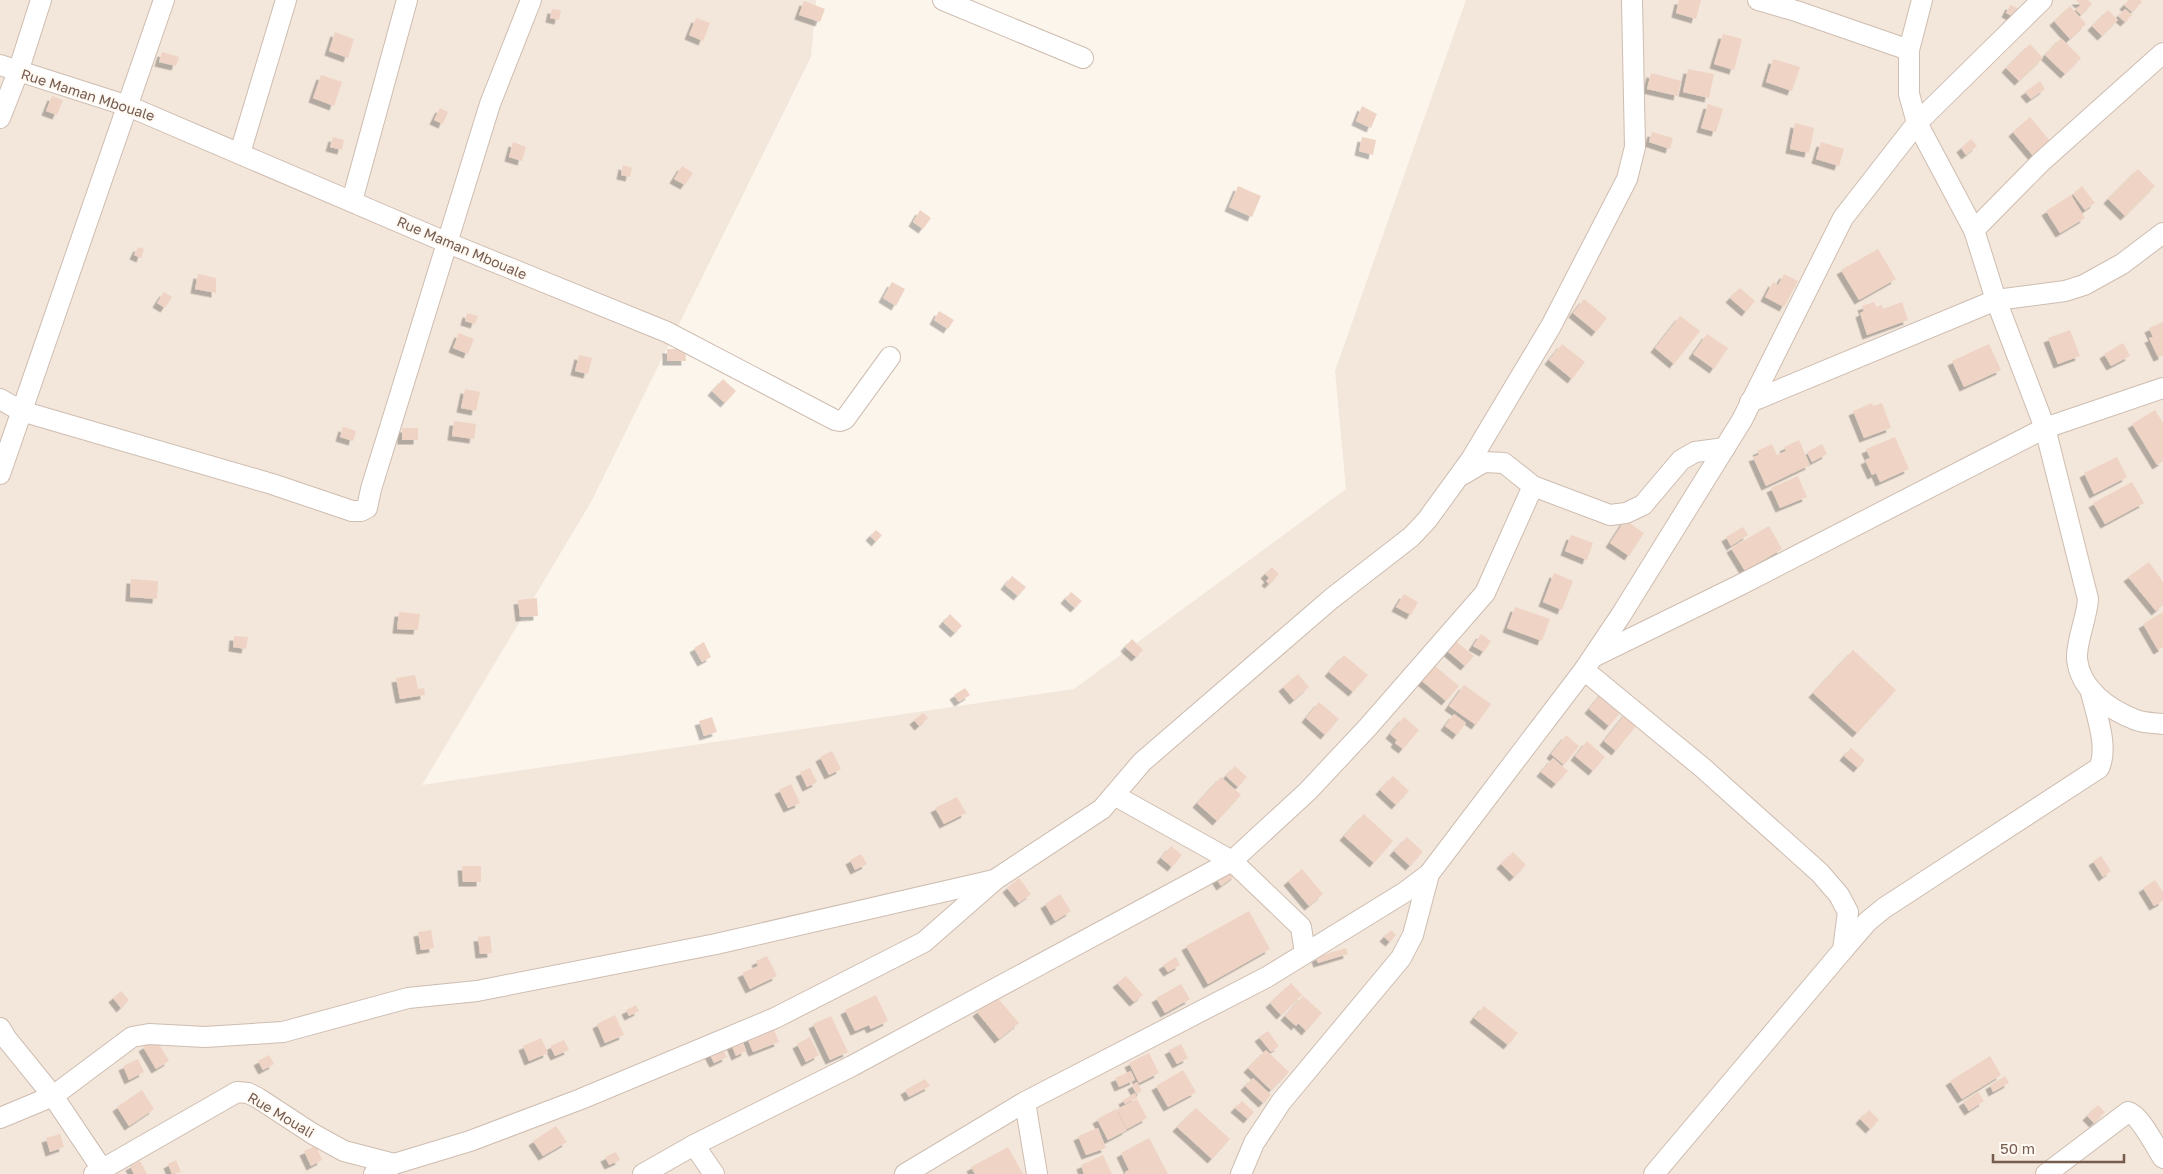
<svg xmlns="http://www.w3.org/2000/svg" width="2163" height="1174" font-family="'Golos Text',sans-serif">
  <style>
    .residential { fill: #f3e6da }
    .building { fill: #efd4c5; filter: url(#shadow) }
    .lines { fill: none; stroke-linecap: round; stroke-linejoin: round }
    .minor-casing { stroke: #cebdb1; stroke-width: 22 }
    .minor { stroke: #fff; stroke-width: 20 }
    .labels { text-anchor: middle; stroke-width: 4; stroke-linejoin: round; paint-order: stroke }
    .street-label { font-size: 14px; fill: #765b4f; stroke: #fef9f2 }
  </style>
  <defs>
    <filter id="shadow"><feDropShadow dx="-4.5" dy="4.5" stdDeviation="0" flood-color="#0004"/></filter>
  </defs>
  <rect width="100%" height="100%" fill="#fcf5ec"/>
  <!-- residential -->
  <polygon class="residential" points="0,0 816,0 811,57 591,502 422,785 1074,689 1346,489 1335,371 1466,0 2163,0 2163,1174 0,1174"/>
  <!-- building -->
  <g class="building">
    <polygon points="1679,0 1701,0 1696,19 1676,13"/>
    <polygon points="2076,0 2088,0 2092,4 2081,15 2075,9 2081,5"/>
    <polygon points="2129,0 2140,0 2142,2 2132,12 2124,5"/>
    <polygon points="804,1 825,9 820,22 799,15"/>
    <polygon points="2010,5 2022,10 2018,19 2006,13"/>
    <polygon points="2070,6 2086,24 2070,39 2054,21"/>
    <polygon points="552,9 561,10 559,20 550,18"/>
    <polygon points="2125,9 2132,15 2125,22 2118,16"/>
    <polygon points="2108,10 2118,20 2102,36 2092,26"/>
    <polygon points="696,18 710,23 703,41 689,35"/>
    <polygon points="335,32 354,39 348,58 329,51"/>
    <polygon points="1723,34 1742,39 1734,70 1714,64"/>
    <polygon points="2061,38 2081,58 2065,74 2045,55"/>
    <polygon points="2030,44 2043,58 2019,81 2006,68"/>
    <polygon points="162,52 179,57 176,66 159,62"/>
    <polygon points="1773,59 1800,67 1792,91 1766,82"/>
    <polygon points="1688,69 1714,74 1709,98 1683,92"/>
    <polygon points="1651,73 1681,81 1678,96 1647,89"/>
    <polygon points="321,75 342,82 334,106 313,98"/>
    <polygon points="2040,81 2045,89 2031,99 2025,92"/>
    <polygon points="52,96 63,100 57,115 46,111"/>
    <polygon points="1708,104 1723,109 1716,132 1701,128"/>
    <polygon points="1362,106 1377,114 1371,128 1356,121"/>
    <polygon points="440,108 448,112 443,124 434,120"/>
    <polygon points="2030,117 2051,142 2034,157 2013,132"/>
    <polygon points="1795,123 1814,128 1809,153 1790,149"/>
    <polygon points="1652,132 1673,138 1670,149 1649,142"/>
    <polygon points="333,137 344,140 342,150 330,147"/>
    <polygon points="1362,137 1376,140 1373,155 1359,151"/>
    <polygon points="1971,139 1977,146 1966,155 1961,148"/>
    <polygon points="513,142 526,147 522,161 509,157"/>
    <polygon points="1821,142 1844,149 1839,166 1816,159"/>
    <polygon points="623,165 632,168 630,177 621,175"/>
    <polygon points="682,166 693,173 685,185 674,179"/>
    <polygon points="2138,169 2155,186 2125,216 2108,199"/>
    <polygon points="1238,186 1261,196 1252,217 1229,207"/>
    <polygon points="2082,186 2095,203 2085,210 2073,194"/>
    <polygon points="2071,195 2085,218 2060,233 2046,211"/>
    <polygon points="920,210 931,218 923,229 913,222"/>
    <polygon points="138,247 144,249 141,258 134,255"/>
    <polygon points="1878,249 1896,279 1859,300 1841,270"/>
    <polygon points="198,274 216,278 216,293 195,289"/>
    <polygon points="1784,274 1798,281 1784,307 1765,297 1773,282 1778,285"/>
    <polygon points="892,282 905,289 896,306 883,298"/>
    <polygon points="1740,288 1755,301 1746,312 1730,298"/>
    <polygon points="164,292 172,297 165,308 157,303"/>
    <polygon points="1584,299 1607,318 1596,332 1573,313"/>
    <polygon points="1874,302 1876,307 1882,305 1883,309 1902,302 1908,320 1867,335 1860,313 1864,311 1862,306"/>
    <polygon points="939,311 954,320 948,329 934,320"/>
    <polygon points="467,313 478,316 475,324 465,321"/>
    <polygon points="1680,316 1700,331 1674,364 1655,348"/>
    <polygon points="2163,322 2163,355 2158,357 2149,338 2153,337 2149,328"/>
    <polygon points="2070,330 2080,356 2058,364 2048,338"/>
    <polygon points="459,333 474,339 468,354 453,348"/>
    <polygon points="1707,334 1728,348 1714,369 1693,354"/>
    <polygon points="2123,343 2130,356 2111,366 2104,354"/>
    <polygon points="1562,344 1585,362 1572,379 1549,360"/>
    <polygon points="1989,344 2001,370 1964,387 1952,361"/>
    <polygon points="667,349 685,349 686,361 667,361"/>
    <polygon points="579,355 592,358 588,374 575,371"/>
    <polygon points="723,379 736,391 725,403 712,391"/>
    <polygon points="465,389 480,392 476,411 461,408"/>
    <polygon points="1872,403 1873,406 1882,403 1891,428 1864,438 1853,411"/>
    <polygon points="2155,410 2163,423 2163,461 2157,465 2132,424"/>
    <polygon points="454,421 476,424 474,439 452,436"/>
    <polygon points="343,427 356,431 353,441 340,437"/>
    <rect x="402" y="428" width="16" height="12"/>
    <polygon points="1895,437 1909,469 1880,482 1876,473 1872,475 1865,460 1870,458 1866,449"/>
    <polygon points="1799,440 1810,465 1766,486 1753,457 1759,455 1757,451 1772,444 1777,455 1786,451 1784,447"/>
    <polygon points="1822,444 1827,454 1812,462 1807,452"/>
    <polygon points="2117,457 2127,477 2094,494 2084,473"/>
    <polygon points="1798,476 1807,497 1780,508 1771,488"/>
    <polygon points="2132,482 2144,503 2105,524 2093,503"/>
    <polygon points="1625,520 1644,533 1629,556 1610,543"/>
    <polygon points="1769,526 1782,549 1745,571 1731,548"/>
    <polygon points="1743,527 1748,535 1731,546 1726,537"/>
    <polygon points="876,530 882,535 876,542 870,536"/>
    <polygon points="1571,535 1593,543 1587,560 1565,551"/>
    <polygon points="2149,562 2163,582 2163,605 2156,611 2128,577"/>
    <polygon points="1272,567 1279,574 1269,584 1266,581 1269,578 1265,574"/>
    <polygon points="1554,573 1573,581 1562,610 1543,602"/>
    <polygon points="1012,576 1026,587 1018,596 1005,585"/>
    <polygon points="131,579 158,581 157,599 130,597"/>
    <polygon points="1071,592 1082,601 1075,608 1065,599"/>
    <polygon points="1404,594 1418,602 1411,615 1396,607"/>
    <polygon points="537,598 538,616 520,617 518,600"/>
    <polygon points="1515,607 1550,619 1542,641 1507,628"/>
    <polygon points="399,612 420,614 418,630 397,629"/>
    <polygon points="2163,612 2163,647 2158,650 2143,624"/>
    <polygon points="950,614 962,626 955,633 943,622"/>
    <polygon points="1481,634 1491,641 1484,652 1473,646"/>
    <polygon points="234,636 248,637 246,649 233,647"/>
    <polygon points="1132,639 1143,650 1136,657 1125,647"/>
    <polygon points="1453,639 1474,656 1465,666 1445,649"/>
    <polygon points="704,642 711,657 702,662 694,648"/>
    <polygon points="1853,650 1896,690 1857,733 1813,693"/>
    <polygon points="1344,655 1368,675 1353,692 1329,672"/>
    <polygon points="1428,660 1459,686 1446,701 1416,676"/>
    <polygon points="1298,674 1309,687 1294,700 1283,687"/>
    <polygon points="415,675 418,689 424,688 425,695 400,699 396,678"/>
    <polygon points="1464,685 1491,704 1476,725 1449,706"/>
    <polygon points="965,688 970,695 959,702 954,695"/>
    <polygon points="1604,691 1624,708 1609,726 1589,709"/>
    <polygon points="1319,702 1339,719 1325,735 1306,718"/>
    <polygon points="1627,712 1639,722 1616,751 1604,741"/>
    <polygon points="923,713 928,718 919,726 914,720"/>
    <polygon points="1454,714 1466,723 1457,735 1445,726"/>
    <polygon points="712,717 717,732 704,736 699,721"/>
    <polygon points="1404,717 1419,730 1403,749 1395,743 1397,740 1390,734"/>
    <polygon points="1566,735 1579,746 1564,765 1551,754"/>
    <polygon points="1587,741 1605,757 1593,771 1575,756"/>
    <polygon points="1851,748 1865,760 1858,768 1844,756"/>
    <polygon points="832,751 841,769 829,775 820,757"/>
    <polygon points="1553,758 1568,771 1556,784 1541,772"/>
    <polygon points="1235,766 1247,777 1238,787 1226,776"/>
    <polygon points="810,768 817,782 807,787 800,772"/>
    <polygon points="1393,776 1409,791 1396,805 1380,790"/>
    <polygon points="1221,777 1241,795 1217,821 1197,803"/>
    <polygon points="791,784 800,803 788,808 779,790"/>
    <polygon points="957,797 966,813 944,824 935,808"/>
    <polygon points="1364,814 1393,841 1374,863 1344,836"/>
    <polygon points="1407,837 1423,852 1410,866 1394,851"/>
    <polygon points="1171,846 1182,855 1172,867 1161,858"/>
    <polygon points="1513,852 1526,865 1514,877 1501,864"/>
    <polygon points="861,854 867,864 855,870 850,860"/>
    <polygon points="2101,856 2111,871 2103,877 2093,861"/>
    <polygon points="1229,864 1236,875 1221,886 1214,875"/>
    <polygon points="462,866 481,866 481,882 463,882"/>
    <polygon points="1302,869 1323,894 1309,906 1288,881"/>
    <polygon points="1019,878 1031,894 1019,903 1007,888"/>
    <polygon points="2155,880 2163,892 2163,901 2154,906 2143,888"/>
    <polygon points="1060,894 1071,911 1055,921 1045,904"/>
    <polygon points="1249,911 1270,949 1208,984 1186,946"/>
    <polygon points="431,930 434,948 421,950 418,932"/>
    <polygon points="1391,930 1396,935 1390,942 1384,937"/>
    <polygon points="490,936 492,953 480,954 478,937"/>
    <polygon points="1346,948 1348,954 1318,963 1316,957"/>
    <polygon points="767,956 777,976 750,989 742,973 758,966 756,961"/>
    <polygon points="1176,957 1180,965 1168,972 1163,965"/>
    <polygon points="1126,976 1143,995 1134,1002 1117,983"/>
    <polygon points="1291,983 1302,995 1281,1015 1270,1003"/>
    <polygon points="1181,984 1190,999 1165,1013 1156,998"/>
    <polygon points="121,991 129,1000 121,1008 113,998"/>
    <polygon points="876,995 888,1021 871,1029 869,1025 855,1031 845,1010"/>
    <polygon points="996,996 1019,1023 999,1039 977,1012"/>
    <polygon points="1303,996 1322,1013 1306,1031 1298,1023 1296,1026 1285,1016"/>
    <polygon points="636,1005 639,1011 629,1016 626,1010"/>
    <polygon points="1484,1006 1518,1033 1508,1045 1474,1018"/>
    <polygon points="615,1015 624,1035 605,1043 597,1024"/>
    <polygon points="831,1016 848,1052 830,1060 813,1024"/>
    <polygon points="771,1022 779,1042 753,1052 745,1033"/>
    <polygon points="1268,1031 1279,1046 1271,1052 1259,1037"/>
    <polygon points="810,1037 819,1055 806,1062 797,1044"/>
    <polygon points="541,1038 548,1053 529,1061 523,1046"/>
    <polygon points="156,1039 169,1061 156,1069 143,1047"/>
    <polygon points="564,1040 569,1050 555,1056 550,1046"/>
    <polygon points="742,1040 746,1051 736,1056 731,1044"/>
    <polygon points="1181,1044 1188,1058 1177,1064 1169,1050"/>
    <polygon points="721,1045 727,1057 714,1063 708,1051"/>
    <polygon points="1266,1050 1289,1072 1271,1090 1248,1068"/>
    <polygon points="1149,1053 1159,1073 1139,1083 1129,1063"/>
    <polygon points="269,1055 274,1064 263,1070 258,1061"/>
    <polygon points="1990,1056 2001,1075 1962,1099 1950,1081"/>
    <polygon points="138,1059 144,1072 129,1080 123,1066"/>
    <polygon points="1183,1070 1196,1092 1168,1107 1156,1086"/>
    <polygon points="1131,1071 1135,1080 1119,1087 1115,1078"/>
    <polygon points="2005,1076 2009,1083 1993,1092 1990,1085"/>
    <polygon points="1253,1078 1271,1095 1263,1103 1245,1086"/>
    <polygon points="925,1079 930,1086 909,1097 905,1090"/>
    <polygon points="1137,1082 1142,1091 1137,1094 1132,1085"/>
    <polygon points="142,1090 154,1109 129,1126 117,1107"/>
    <polygon points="1978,1092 1984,1101 1969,1111 1963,1102"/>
    <polygon points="1135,1093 1137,1098 1125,1104 1123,1100"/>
    <polygon points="1137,1099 1147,1118 1127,1129 1117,1109"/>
    <polygon points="1242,1101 1254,1112 1248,1119 1235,1108"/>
    <polygon points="2098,1105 2105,1112 2094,1123 2087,1116"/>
    <polygon points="1196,1108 1230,1139 1212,1159 1177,1127"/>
    <polygon points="1116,1109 1127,1130 1108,1140 1097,1119"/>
    <polygon points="1869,1110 1879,1120 1870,1129 1860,1119"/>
    <polygon points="556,1126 567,1142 543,1156 533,1141"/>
    <polygon points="1098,1128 1106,1148 1086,1155 1078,1136"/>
    <polygon points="60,1134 64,1147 50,1152 46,1138"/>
    <polygon points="1149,1138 1168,1174 1125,1174 1125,1172 1129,1170 1121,1153"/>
    <polygon points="316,1146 322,1160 311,1166 304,1151"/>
    <polygon points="1008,1147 1023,1174 975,1174 971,1167"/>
    <polygon points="616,1152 620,1160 609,1165 605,1157"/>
    <polygon points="1103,1155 1112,1174 1084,1174 1081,1165"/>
    <polygon points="176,1160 181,1172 172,1174 168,1164"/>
    <polygon points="140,1161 147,1174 134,1174 130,1166"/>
  </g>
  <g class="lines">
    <defs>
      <g id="minor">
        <polyline points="943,0 1083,58"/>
        <polyline points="1758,0 1796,11 1909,50"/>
        <path d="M1922 0 1909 50V94L1917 123 1974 230 1996 300 2045 428 2088 599C2087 618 2076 641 2077 659 2080 690 2110 710 2136 720 2144 723 2154 723 2163 724"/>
        <polyline points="0,65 128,106 448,243 667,332 835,420 840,421 845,419 890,357"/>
        <polyline points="0,118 18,72 41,0"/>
        <polyline points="240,153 286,0"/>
        <polyline points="352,201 407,0"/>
        <polyline points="1974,230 2041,162 2163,53"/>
        <polyline points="0,399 21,411 272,484 352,511 361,511 367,508 371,489 490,104 531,0"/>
        <polyline points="1750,402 1996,300 2065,291 2084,285 2122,264 2163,233"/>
        <polyline points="0,474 164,0"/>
        <polyline points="1462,475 1484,462 1504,463 1533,486 1610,515 1626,513 1643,505 1681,460 1695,452 1725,448"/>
        <polyline points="1595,656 1738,586 2045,428 2163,388"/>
        <polyline points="1584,670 1703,768 1820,873 1839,895 1848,912 1843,950 1654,1174"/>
        <polyline points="1114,795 1232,861 1301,927 1305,953"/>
        <path d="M1843 950 1867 922 1884 908 2099 768C2109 747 2096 714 2091 692"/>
        <polyline points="0,1028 6,1038 53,1096 102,1169 103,1174"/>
        <polyline points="1025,1102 1037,1174"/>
        <polyline points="0,1118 53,1096 132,1037 149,1034 205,1037 283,1032 408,998 477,991 716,944 994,880"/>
        <polyline points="694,1145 714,1174"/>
        <polyline points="94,1174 237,1092 248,1093 258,1098 313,1134 344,1151 394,1164"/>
        <polyline points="374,1174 394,1164 470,1141 581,1099 775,1018 924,942 996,879 1102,809 1142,762 1331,599 1411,537 1427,520 1472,458 1551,326 1627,179 1635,147 1632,0"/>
        <polyline points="643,1174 694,1145 852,1066 1232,861 1308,791 1368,727 1485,593 1533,486"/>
        <polyline points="905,1174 1025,1102 1267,977 1405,892 1429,874"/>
        <polyline points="1241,1174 1254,1143 1281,1102 1401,958 1413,935 1429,874 1584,670 1621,615 1742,420 1843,218 1917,123 2042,0"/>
        <path d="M2046 1174 2128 1112C2140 1115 2155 1146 2163 1158"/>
      </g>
    </defs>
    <!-- minor casing -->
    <use href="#minor" class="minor-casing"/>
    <!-- minor -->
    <use href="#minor" class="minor"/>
  </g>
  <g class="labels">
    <!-- street labels -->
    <g class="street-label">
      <text transform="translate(88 95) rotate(18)" y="5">Rue Maman Mbouale</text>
      <text transform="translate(462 248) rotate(23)" y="5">Rue Maman Mbouale</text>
      <text transform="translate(281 1115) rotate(31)" y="5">Rue Mouali</text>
    </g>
  </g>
  <!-- scale -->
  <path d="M1993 1154v8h131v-8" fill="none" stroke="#765b4f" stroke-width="2.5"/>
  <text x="2000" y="1154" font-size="15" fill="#765b4f" stroke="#fef9f2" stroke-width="4" paint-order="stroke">50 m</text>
</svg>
